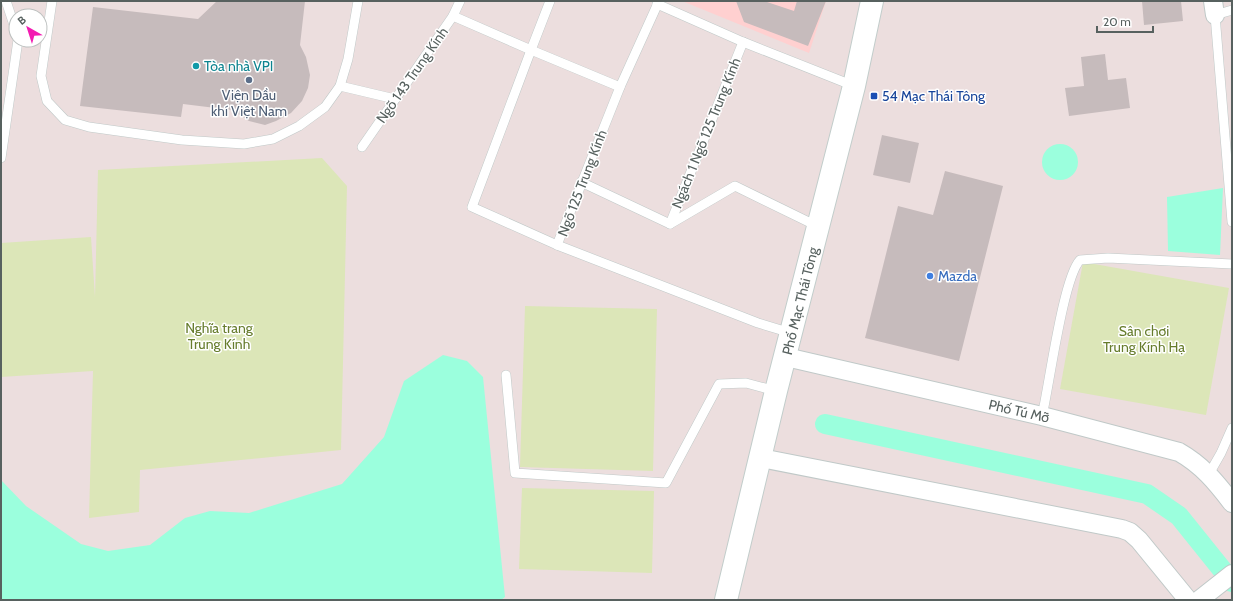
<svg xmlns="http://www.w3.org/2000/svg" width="1233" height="601" font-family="Cabin,sans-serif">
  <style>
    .commercial { fill: #ffd0d0 }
    .green { fill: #dce6b8 }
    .water { fill: #9bffdd }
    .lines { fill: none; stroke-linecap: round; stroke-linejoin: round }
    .canal { stroke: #9bffdd; stroke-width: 20 }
    .building { fill: #c6bbbc }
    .lane-casing { stroke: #c0c9c8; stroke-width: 10 }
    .street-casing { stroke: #c0c9c8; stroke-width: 20 }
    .secondary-casing { stroke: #c2cdcb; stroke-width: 24 }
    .lane { stroke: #fff; stroke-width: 9 }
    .street { stroke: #fff; stroke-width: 18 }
    .secondary { stroke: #fff; stroke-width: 22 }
    .culture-dot { fill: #0f9aa8; stroke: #fff; stroke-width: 1.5 }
    .service-dot { fill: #5c6f8a; stroke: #fff; stroke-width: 1.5 }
    .transit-dot { fill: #1a4fb4; stroke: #fff; stroke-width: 1.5 }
    .shop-dot { fill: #3f7fe0; stroke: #fff; stroke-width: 1.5 }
    .labels { text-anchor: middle; stroke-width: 3; stroke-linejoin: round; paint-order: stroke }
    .culture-label { font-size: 14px; fill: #0d838f; stroke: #fff; text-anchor: start }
    .street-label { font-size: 14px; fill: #57615f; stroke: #fff }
    .service-label { font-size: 14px; fill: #4e5e75; stroke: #fff }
    .transit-label { font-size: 14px; fill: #164399; stroke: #fff; text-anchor: start }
    .shop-label { font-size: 14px; fill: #366cbe; stroke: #fff; text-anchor: start }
    .park-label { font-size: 14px; fill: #667c2c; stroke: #fff }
  </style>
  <rect width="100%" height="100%" fill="#ecdede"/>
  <!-- commercial -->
  <polygon class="commercial" points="682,1 826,1 809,53"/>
  <!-- green -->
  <g class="green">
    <polygon points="322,158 347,186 341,450 140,470 139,512 89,518 93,371 1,377 1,243 91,237 95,297 98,170"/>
    <polygon points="1083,262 1229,288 1206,415 1060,389"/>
    <polygon points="525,306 657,309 653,471 520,467"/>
    <polygon points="522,488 654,491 652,573 519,569"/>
  </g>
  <!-- water -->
  <g class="water">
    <circle cx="1060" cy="162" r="18"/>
    <polygon points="1223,188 1220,255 1168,251 1167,197"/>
    <polygon points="443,355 467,361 483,377 505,597 501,600 1,600 1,480 26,506 81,544 108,551 150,545 185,518 210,511 249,513 342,484 384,437 404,381"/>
  </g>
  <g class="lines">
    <!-- canal -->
    <polyline class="canal" points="825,424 1147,494 1179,516 1232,582"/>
  </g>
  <!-- building -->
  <g class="building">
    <polygon points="217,1 305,1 300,45 306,57 310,75 308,88 302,101 291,113 276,121 265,125 249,121 232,110 183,104 181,117 80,106 93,7 198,19"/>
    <polygon points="736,1 764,1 794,11 797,1 826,1 808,46 744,22"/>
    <polygon points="1142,1 1181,1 1183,21 1144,25"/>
    <polygon points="1105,54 1108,80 1126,78 1130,108 1069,116 1065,88 1084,86 1081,57"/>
    <polygon points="882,135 919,143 910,183 873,175"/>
    <polygon points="945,171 1003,186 959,361 865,338 898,206 933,215"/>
  </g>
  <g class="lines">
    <defs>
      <g id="lane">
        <polyline points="6,1 16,31"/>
        <polyline points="52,1 41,76 47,101 65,120 89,127 182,140 244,144 273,139 299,126 325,107 340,86 348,59 358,1"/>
        <polyline points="657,4 743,42 854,86"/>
        <polyline points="1232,10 1215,15 1232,222"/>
        <polyline points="453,16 531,50 550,1"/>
        <polyline points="340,86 395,99"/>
        <polyline points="620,87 531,50 472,207 557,245 758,323 791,333"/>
        <polyline points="362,147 453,16 460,1"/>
        <polyline points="1,158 18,40"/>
        <polyline points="581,182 670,224 735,186 819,227"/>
        <polyline points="670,224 743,42"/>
        <polyline points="557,245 620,87 659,1"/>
        <polyline points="506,375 515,473 666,483 719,384 746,383 776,391"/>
        <path d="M1042 416C1049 387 1063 278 1080 260L1108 258 1232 264"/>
        <polyline points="1209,474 1221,453 1232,428"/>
      </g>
      <g id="street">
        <polyline points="1213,1 1215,15"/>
        <path d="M786 357 1042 416 1179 452C1202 465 1216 482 1232 503"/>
        <polyline points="761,458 1122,529 1130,532 1139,540 1188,600"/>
        <polyline points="1199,600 1232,574"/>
      </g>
      <polyline id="secondary" points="726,600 776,391 854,86 872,1"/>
    </defs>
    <!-- lane casing -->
    <use href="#lane" class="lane-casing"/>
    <!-- street casing -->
    <use href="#street" class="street-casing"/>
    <!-- secondary casing -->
    <use href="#secondary" class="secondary-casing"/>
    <!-- lane -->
    <use href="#lane" class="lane"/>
    <!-- street -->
    <use href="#street" class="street"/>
    <!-- secondary -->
    <use href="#secondary" class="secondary"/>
  </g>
  <!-- markers -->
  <circle class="culture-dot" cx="196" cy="66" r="4"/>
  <circle class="service-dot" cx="249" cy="80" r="4"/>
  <rect class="transit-dot" x="870" y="92" width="8" height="8" rx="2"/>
  <circle class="shop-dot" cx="930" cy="276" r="4"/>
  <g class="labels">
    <!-- culture labels -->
    <g class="culture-label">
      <text x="204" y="71">Tòa nhà VPI</text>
    </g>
    <!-- street labels -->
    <g class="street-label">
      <text transform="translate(412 75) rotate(-55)" y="5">Ngõ 143 Trung Kính</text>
      <text transform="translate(706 133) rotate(-68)" y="5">Ngách 1 Ngõ 125 Trung Kính</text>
      <text transform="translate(582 183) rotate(-69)" y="5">Ngõ 125 Trung Kính</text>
      <text transform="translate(800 301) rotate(-76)" y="5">Phố Mạc Thái Tông</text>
      <text transform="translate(1019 411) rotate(13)" y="5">Phố Tú Mỡ</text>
    </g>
    <!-- service labels -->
    <g class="service-label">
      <text x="249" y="100">Viện Dầu<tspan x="249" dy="16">khí Việt Nam</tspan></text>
    </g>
    <!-- transit labels -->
    <g class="transit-label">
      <text x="882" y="101">54 Mạc Thái Tông</text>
    </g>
    <!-- shop labels -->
    <g class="shop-label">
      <text x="938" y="281">Mazda</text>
    </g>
    <!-- park labels -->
    <g class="park-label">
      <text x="219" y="333">Nghĩa trang<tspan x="219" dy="16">Trung Kính</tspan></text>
      <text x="1144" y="336">Sân chơi<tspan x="1144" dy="16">Trung Kính Hạ</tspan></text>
    </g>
  </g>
  <!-- border -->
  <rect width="1233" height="601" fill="none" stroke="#57615f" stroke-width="4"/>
  <!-- north arrow -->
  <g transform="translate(28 28) rotate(321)"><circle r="19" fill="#ffffff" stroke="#bcc0bf"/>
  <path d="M0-3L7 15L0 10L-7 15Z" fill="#f31cb2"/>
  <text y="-6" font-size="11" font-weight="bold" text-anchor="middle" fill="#57615f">B</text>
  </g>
  <!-- scale -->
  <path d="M1097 26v6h56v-6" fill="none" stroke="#57615f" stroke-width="2"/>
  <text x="1103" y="26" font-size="12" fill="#57615f" stroke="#ffffff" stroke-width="3" paint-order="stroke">20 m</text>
</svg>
